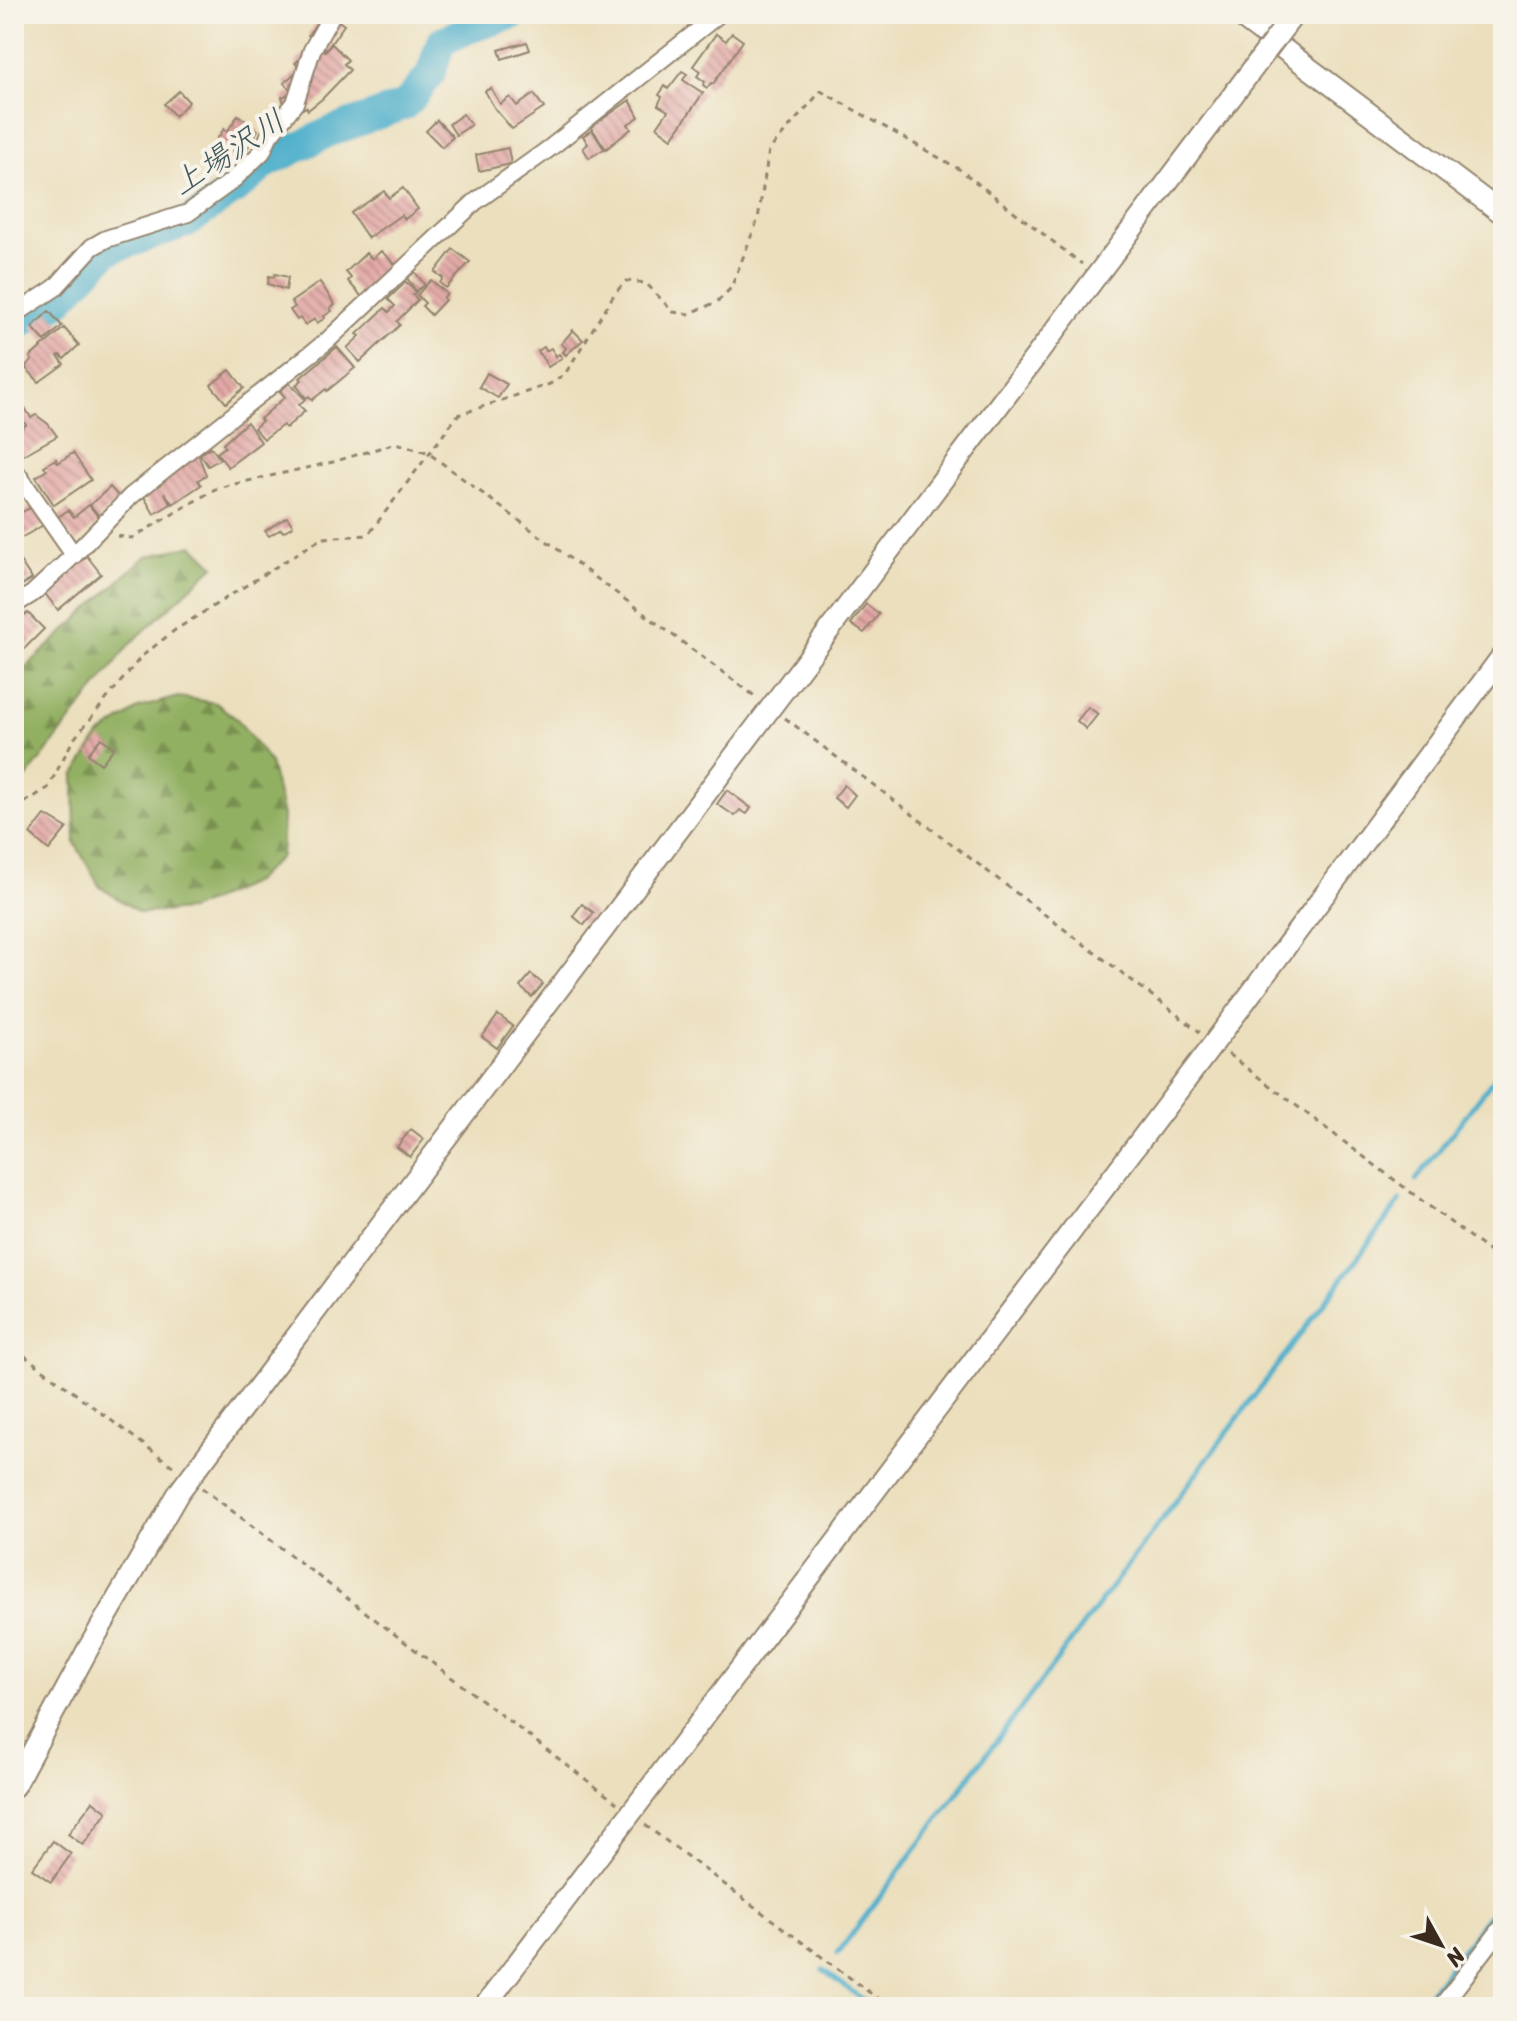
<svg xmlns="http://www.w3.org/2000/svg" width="1517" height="2021" font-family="Sriracha,'Klee One',sans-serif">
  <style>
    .forest { fill: url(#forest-firs); stroke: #666d40; stroke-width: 2 }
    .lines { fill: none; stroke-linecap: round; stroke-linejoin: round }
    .stream { stroke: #4baecb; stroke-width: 5 }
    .river { stroke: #4baecb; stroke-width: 30 }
    .building { fill: url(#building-back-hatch) }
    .minor-casing { stroke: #93846e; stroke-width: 20 }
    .tertiary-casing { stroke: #93846e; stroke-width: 24 }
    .path { stroke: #93846e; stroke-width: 3; stroke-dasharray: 6 6; stroke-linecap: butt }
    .minor { stroke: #fff; stroke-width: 16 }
    .tertiary { stroke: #fff; stroke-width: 20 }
    .tertiary-bridge-casing { stroke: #93846e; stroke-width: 24; stroke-linecap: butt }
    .tertiary-bridge { stroke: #fff; stroke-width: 20 }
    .labels { text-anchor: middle; stroke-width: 8; stroke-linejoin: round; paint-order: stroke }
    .water-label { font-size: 32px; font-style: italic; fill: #41585b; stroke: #f7f3e8 }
  </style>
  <defs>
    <pattern id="forest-firs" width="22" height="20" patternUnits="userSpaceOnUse" patternTransform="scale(2)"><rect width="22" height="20" fill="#92b062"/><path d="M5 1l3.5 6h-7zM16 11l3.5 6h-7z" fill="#788f50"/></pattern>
    <pattern id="building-back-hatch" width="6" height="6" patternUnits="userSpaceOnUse" patternTransform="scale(2)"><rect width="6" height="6" fill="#e2a7a5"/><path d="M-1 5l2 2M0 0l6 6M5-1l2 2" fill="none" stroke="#b88886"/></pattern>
  </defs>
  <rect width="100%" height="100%" fill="#f7f3e8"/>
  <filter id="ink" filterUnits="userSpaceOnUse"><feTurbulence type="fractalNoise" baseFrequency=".0125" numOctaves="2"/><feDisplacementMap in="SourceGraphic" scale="16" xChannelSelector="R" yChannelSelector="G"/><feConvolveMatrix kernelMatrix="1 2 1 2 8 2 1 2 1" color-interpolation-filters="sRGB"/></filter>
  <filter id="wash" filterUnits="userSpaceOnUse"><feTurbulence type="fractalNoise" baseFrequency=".006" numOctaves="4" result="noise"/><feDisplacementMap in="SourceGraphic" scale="32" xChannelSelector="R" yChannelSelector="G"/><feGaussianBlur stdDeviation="1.8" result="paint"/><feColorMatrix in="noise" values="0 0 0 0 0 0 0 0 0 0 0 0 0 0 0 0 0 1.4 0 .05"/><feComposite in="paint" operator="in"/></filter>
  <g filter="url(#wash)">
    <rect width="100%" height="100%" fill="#ebdfbd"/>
    <!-- forest -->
    <g class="forest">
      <polygon points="193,545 214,566 130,644 23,782 14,788 14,678 145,557"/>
      <polygon points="178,697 216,703 238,720 270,763 283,815 281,856 254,882 190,910 140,913 100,887 75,843 74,776 99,736 139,708"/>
    </g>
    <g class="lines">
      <!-- stream -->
      <g class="stream">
        <polyline points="1416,1180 1503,1067"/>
        <polyline points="838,1953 1400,1201"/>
        <polyline points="823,1970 873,2007"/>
        <polyline points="1419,2007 1503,1896"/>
      </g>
      <!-- river -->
      <polyline class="river" points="14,327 57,303 107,251 188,222 240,186 267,163 329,132 405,105 430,75 441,42 468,29 514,14"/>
    </g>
    <g id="blocks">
      <!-- building -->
      <g class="building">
        <polygon points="323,14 329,14 344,25 327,49 308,35"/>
        <polygon points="732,33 743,41 713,84 711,83 707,88 703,85 705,82 697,76 701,71 693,66 716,34 726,41"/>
        <polygon points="527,42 530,50 502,59 499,50"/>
        <polygon points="332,44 348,60 344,64 350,70 322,99 308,110 306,107 289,116 282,97 293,92 284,83 300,68 295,63 305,54 322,48 325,51"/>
        <polygon points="682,71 687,74 683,80 703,93 672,138 657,127 668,111 658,105 662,97 659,95 665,86 668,89"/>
        <polygon points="491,88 500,104 510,97 517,106 534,94 544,108 512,129 495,109 485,91"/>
        <polygon points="179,91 189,102 175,116 164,104"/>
        <polygon points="630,100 639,117 628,124 631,129 606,149 591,127"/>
        <polygon points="463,114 471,125 456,135 449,124"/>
        <polygon points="238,115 258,130 246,150 243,147 237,154 217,139 224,129 227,132"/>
        <polygon points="437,120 453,137 442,147 426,131"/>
        <polygon points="592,130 604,149 589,158 583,148 588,144 583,136"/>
        <polygon points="508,148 511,164 479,171 476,155"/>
        <polygon points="403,188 418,209 405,219 401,215 368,238 351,213 384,191 389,198"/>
        <polygon points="453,249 470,262 446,288 440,283 443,278 435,272"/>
        <polygon points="381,251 397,266 362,297 348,281 351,278 346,272 366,253 372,259"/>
        <polygon points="415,272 425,285 416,291 407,278"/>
        <polygon points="275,274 288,277 286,290 268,284 269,276 274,277"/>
        <polygon points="431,280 447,294 443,298 445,300 431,315 422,306 425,303 417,295"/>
        <polygon points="320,282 335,305 330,308 332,311 324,316 325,318 317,323 315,319 305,325 300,318 297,320 290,310 295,307 291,302"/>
        <polygon points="406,282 416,292 413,295 418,300 397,321 400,325 360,362 347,348 360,336 357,334 385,308 389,312 395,306 388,299"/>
        <polygon points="49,311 62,326 45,341 32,327"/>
        <polygon points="64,328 79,345 64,359 60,355 58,356 64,364 39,382 25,367 32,360 30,357"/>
        <polygon points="573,330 583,340 566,355 563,352 566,348 561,344"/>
        <polygon points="337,347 355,368 327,391 326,389 312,400 309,396 306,398 296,385 302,380 300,378"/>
        <polygon points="544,347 546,351 551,348 556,356 559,354 562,358 548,367 538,351"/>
        <polygon points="230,370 244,388 226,403 211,385"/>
        <polygon points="487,373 507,384 498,398 479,387"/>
        <polygon points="289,383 305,399 299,405 305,411 286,428 283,425 264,439 254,428 262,421 260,419 285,397 280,391"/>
        <polygon points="25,408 31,418 36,415 48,424 57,436 18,458 14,452 14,433 26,425 17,413"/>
        <polygon points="247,422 261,442 228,467 217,453 225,447 223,444"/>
        <polygon points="211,447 220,459 208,466 200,454"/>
        <polygon points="73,453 91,480 54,505 36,477 47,470 44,466 56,459 58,463"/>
        <polygon points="198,454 206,475 198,480 201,485 173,504 164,492 171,504 154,514 143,495 160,485 162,483 160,480"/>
        <polygon points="110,487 121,499 100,517 90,505"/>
        <polygon points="89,505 101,521 76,542 57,518 68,510 74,517"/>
        <polygon points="34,506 45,524 14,542 14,519 18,514"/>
        <polygon points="287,517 293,526 283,532 281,529 269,536 265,531"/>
        <polygon points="14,552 32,579 14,590"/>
        <polygon points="87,556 101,574 58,610 43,591 69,573 68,571"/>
        <polygon points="866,604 879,614 864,633 851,624"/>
        <polygon points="21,611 26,615 28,613 44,629 14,659 14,617"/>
        <polygon points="1088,707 1098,714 1086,729 1077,721"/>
        <polygon points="101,738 114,748 101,764 88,754"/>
        <polygon points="844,785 855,795 846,807 834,798"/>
        <polygon points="727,790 751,808 747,814 740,810 735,816 717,804"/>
        <polygon points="45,815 67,828 49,850 30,834"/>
        <polygon points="582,904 594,913 584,925 573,916"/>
        <polygon points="531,974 543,984 532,997 520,987"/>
        <polygon points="498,1015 513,1026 497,1048 482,1037"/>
        <polygon points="411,1129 424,1139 410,1157 397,1147"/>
        <polygon points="93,1801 107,1812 83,1845 68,1834"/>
        <polygon points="53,1841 71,1854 51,1882 32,1869"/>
      </g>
    </g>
  </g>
  <g filter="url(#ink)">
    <use href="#blocks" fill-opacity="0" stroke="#93846e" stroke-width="2"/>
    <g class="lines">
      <defs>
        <g id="minor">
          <polyline points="14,315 55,288 92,247 106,239 188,213 232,181 262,152 269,136 295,103 312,50 332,14"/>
          <polyline points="14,469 74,555"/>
          <polyline points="14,605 32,594 74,555 131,496 327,341 475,202 550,148 719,14"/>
          <polyline points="1441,2007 1503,1926"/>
        </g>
        <g id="tertiary">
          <polyline points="1237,14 1503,214"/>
          <polyline points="14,1786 88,1649 179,1492 1236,91"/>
          <polyline points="484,2007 1214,1043 1503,655"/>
        </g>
      </defs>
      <!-- minor casing -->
      <use href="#minor" class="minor-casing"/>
      <!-- tertiary casing -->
      <use href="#tertiary" class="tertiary-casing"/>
      <!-- path -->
      <g class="path">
        <polyline points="117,536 132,538 217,488 333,462 396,443 427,452 756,697"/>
        <polyline points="785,718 1200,1032"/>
        <polyline points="14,809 48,788 73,740 141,657 175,630 322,538 368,535 458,415 550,384 565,374 615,293 626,281 646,283 673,312 688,314 717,302 731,288 758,219 769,150 821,91 959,169 1082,264"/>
        <polyline points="1228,1054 1503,1262"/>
        <polyline points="14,1348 174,1467"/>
        <polyline points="202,1488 617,1803"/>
        <polyline points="645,1825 889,2007"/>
      </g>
      <!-- minor -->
      <use href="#minor" class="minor"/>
      <!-- tertiary -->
      <use href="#tertiary" class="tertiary"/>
      <defs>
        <polyline id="tertiary-bridge" points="1236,91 1294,14"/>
      </defs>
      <!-- tertiary-bridge casing -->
      <use href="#tertiary-bridge" class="tertiary-bridge-casing"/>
      <!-- tertiary-bridge -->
      <use href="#tertiary-bridge" class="tertiary-bridge"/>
    </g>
  </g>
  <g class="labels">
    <!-- water labels -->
    <g class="water-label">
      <text transform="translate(228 152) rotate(-33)" y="11">上場沢川</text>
    </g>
  </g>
  <!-- margin -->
  <rect width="1517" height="2021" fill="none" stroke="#f7f3e8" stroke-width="48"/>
  <!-- north arrow -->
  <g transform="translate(1441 1945) rotate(130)" stroke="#f7f3e8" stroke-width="6" paint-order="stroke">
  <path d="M0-6L14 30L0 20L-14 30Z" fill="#3b2a1e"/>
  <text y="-12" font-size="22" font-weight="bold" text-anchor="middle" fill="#3b2a1e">N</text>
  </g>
</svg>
